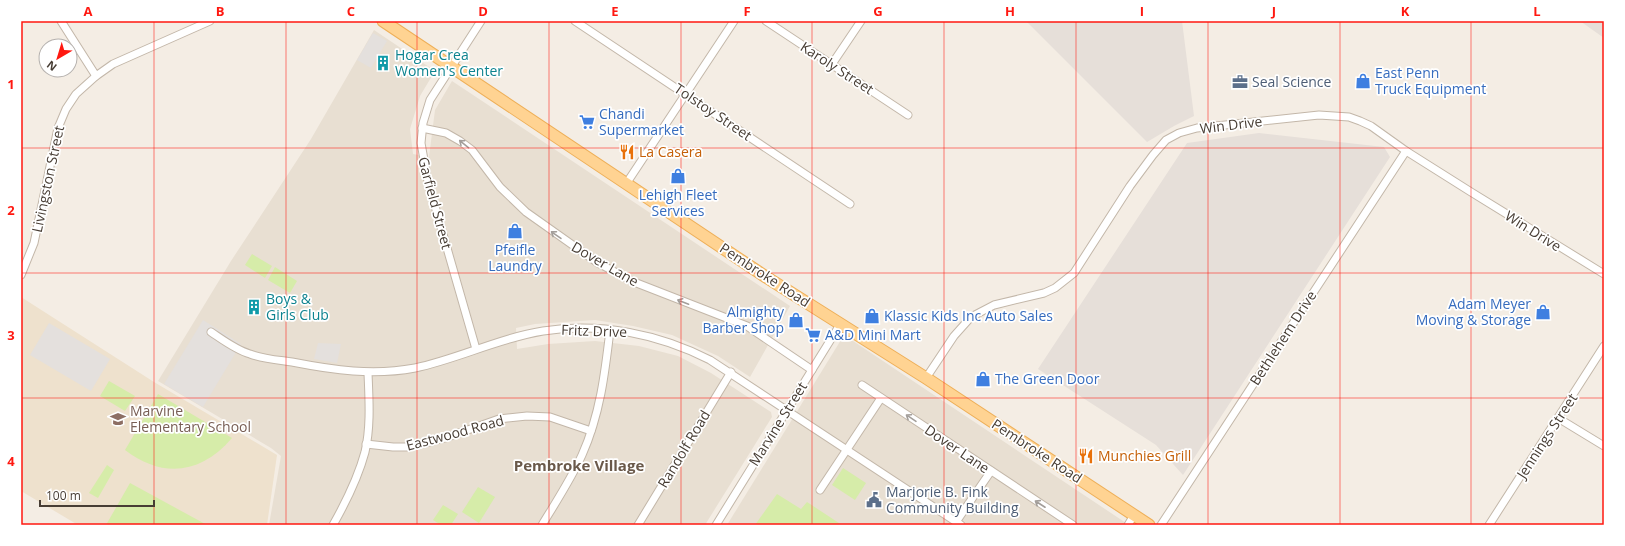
<svg xmlns="http://www.w3.org/2000/svg" width="1625" height="546" font-family="'Open Sans',sans-serif">
  <style>
    .residential { fill: #e8dfd2 }
    .industrial { fill: #e6dfd9 }
    .education { fill: #eee1cd }
    .green { fill: #d6eca9 }
    .parking { fill: #e4e0dd }
    .lines { fill: none; stroke-linecap: round; stroke-linejoin: round }
    .street-casing { stroke: #c3b7a9; stroke-width: 9 }
    .primary-casing { stroke: #eeaf58; stroke-width: 13 }
    .street { stroke: #fff; stroke-width: 7 }
    .primary { stroke: #ffd392; stroke-width: 11 }
    .oneway { stroke: #a39e9a }
    .grid { fill: none; stroke: #ff1810; stroke-width: 1; stroke-opacity: 0.55 }
    .labels { text-anchor: middle; stroke-width: 3.5; stroke-linejoin: round; paint-order: stroke }
    .culture-label { font-size: 14px; fill: #0d838f; stroke: #fff; text-anchor: start }
    .street-label { font-size: 14px; fill: #473d34; stroke: #fff }
    .shop-label { font-size: 14px; fill: #366cbe; stroke: #fff; text-anchor: start }
    .service-label { font-size: 14px; fill: #4e5e75; stroke: #fff; text-anchor: start }
    .food-label { font-size: 14px; fill: #c56008; stroke: #fff; text-anchor: start }
    .education-label { font-size: 14px; fill: #785e54; stroke: #fff; text-anchor: start }
    .neighbourhood-label { font-size: 15px; font-weight: bold; fill: #6a594a; stroke: #fff }
    .neatline { fill: none; stroke: #ff1810; stroke-width: 1.5 }
    .grid-label { font-size: 13px; text-anchor: middle; font-weight: bold; fill: #ff1810 }
  </style>
  <rect width="100%" height="100%" fill="#f4ede4"/>
  <!-- residential -->
  <g class="residential">
    <polygon points="374,30 435,71 420,96 410,129 413,154 429,157 435,110 452,81 790,306 750,377 718,356 672,335 633,326 595,320 535,324 516,328 517,349 548,344 595,341 639,346 678,356 711,373 771,412 772,417 705,525 269,525 281,456 271,448 158,381 231,261 311,139"/>
    <polygon points="844,335 1129,525 727,525"/>
  </g>
  <!-- industrial -->
  <g class="industrial">
    <polygon points="1026,21 1182,21 1194,116 1174,126 1147,142"/>
    <polygon points="1580,21 1604,21 1604,38"/>
    <polygon points="1259,133 1384,147 1390,157 1183,475 1156,445 1038,369 1187,143"/>
  </g>
  <!-- education -->
  <polygon class="education" points="21,297 154,382 277,455 267,525 78,525 21,491"/>
  <!-- green -->
  <g class="green">
    <polygon points="252,254 272,266 265,278 245,265"/>
    <polygon points="275,267 297,281 290,293 268,280"/>
    <polygon points="109,381 135,396 125,411 100,396"/>
    <path d="M158 394 232 438C201 474 163 479 125 450Z"/>
    <polygon points="107,465 114,470 98,498 89,493"/>
    <polygon points="843,468 866,483 855,500 832,485"/>
    <polygon points="130,483 207,525 106,525"/>
    <polygon points="478,487 495,497 479,523 462,512"/>
    <polygon points="777,494 801,509 807,502 842,525 755,525"/>
    <polygon points="443,505 458,514 451,525 441,525 433,520"/>
  </g>
  <!-- parking -->
  <g class="parking">
    <polygon points="373,33 387,41 371,68 357,60"/>
    <polygon points="203,320 241,344 203,407 164,384"/>
    <polygon points="49,323 110,359 91,391 30,355"/>
    <polygon points="318,343 341,344 337,363 314,359"/>
  </g>
  <g class="lines">
    <defs>
      <g id="street">
        <polyline points="61,21 96,76"/>
        <polyline points="575,21 850,204"/>
        <polyline points="766,21 908,115"/>
        <polyline points="832,64 861,21"/>
        <polyline points="422,128 446,133 460,141 472,150 500,187 526,212 598,263 634,282 747,326 812,370"/>
        <polyline points="626,184 734,21"/>
        <polyline points="21,275 34,243 58,128 66,109 76,94 96,76 113,64 210,21"/>
        <path d="M211 332C223 340 236 350 250 354 263 359 278 360 292 362 333 370 373 376 415 368 458 359 499 338 543 331 601 322 659 334 710 360L961 525"/>
        <polyline points="476,349 428,182 421,143 423,123 430,100 481,21"/>
        <polyline points="926,378 954,336 971,317 994,305 1044,293 1055,288 1074,273 1130,186 1153,155 1166,140 1179,133 1197,128 1319,115 1349,117 1360,121 1371,126 1406,151 1471,192 1604,274"/>
        <polyline points="862,385 1073,525"/>
        <polyline points="1558,418 1604,446"/>
        <polyline points="366,444 393,447 410,447 445,438 499,419 527,416 550,417 591,431"/>
        <polyline points="820,490 881,398"/>
        <polyline points="956,522 991,471"/>
        <path d="M333 525C346 502 358 478 365 452 371 426 369 399 368 373"/>
        <path d="M542 525C556 502 571 479 582 455 600 415 605 373 610 330"/>
        <polyline points="638,525 731,372"/>
        <polyline points="716,525 841,323"/>
        <polyline points="1128,525 1134,515"/>
        <polyline points="1161,525 1406,151"/>
        <polyline points="1489,525 1604,346"/>
      </g>
      <polyline id="primary" points="383,21 766,277 926,378 1149,525"/>
    </defs>
    <!-- street casing -->
    <use href="#street" class="street-casing"/>
    <!-- primary casing -->
    <use href="#primary" class="primary-casing"/>
    <!-- street -->
    <use href="#street" class="street"/>
    <!-- primary -->
    <use href="#primary" class="primary"/>
  </g>
  <!-- one-way arrows -->
  <defs><path id="oneway-shaft" d="M-6 0H5M1.5-3L5.5 0L1.5 3" fill="none" stroke-width="1.6" stroke-linecap="round" stroke-linejoin="round"/></defs>
  <g class="oneway">
    <use href="#oneway-shaft" transform="translate(464 144) rotate(-141)"/>
    <use href="#oneway-shaft" transform="translate(556 235) rotate(-145)"/>
    <use href="#oneway-shaft" transform="translate(683 302) rotate(-159)"/>
    <use href="#oneway-shaft" transform="translate(911 418) rotate(-146)"/>
    <use href="#oneway-shaft" transform="translate(1040 504) rotate(-147)"/>
  </g>
  <!-- grid -->
  <path class="grid" d="M154 21V525M286 21V525M417 21V525M549 21V525M681 21V525M812 21V525M944 21V525M1076 21V525M1208 21V525M1340 21V525M1471 21V525M21 148H1604M21 273H1604M21 398H1604"/>
  <!-- icons -->
  <defs>
    <symbol id="building-bare" viewBox="-9 -9 18 18"><path d="M-4-6H4V6H1V3H-1V6H-4ZM-2.5-4.3h1.7v1.8h-1.7ZM.8-4.3h1.7v1.8H.8ZM-2.5-1h1.7V.8h-1.7ZM.8-1h1.7V.8H.8Z" fill="#0f9aa8" stroke="#fff" stroke-width="2.5" paint-order="stroke"/></symbol>
    <symbol id="shop-bare" viewBox="-9 -9 18 18"><path d="M-5-2.5h2.3a2.7 3.5 0 0 1 5.4 0H5L5.5 6h-11ZM-1.5-2.5h3a1.5 2.3 0 0 0-3 0Z" fill="#3f7fe0" stroke="#fff" stroke-width="2.5" paint-order="stroke"/></symbol>
    <symbol id="office-bare" viewBox="-9 -9 18 18"><path d="M-6-3h4V-5.5h4V-3h4V5H-6ZM-1-4.5V-3h2v-1.5ZM-6 0V1H6V0Z" fill="#5c6f8a" stroke="#fff" stroke-width="2.5" paint-order="stroke"/></symbol>
    <symbol id="supermarket-bare" viewBox="-9 -9 18 18"><path d="M-6-5.5h2.5l.6 2H6L4.5 2H-2.5L-4.4-4H-6ZM-1.5 3.2a1.3 1.3 0 1 0 .1 0ZM3 3.2a1.3 1.3 0 1 0 .1 0Z" fill="#3f7fe0" stroke="#fff" stroke-width="2.5" paint-order="stroke"/></symbol>
    <symbol id="restaurant-bare" viewBox="-9 -9 18 18"><path d="M-5-6h1v4h1v-4h1v4h1v-4h1v5L-1.5 .5V6h-2V.5L-5-1ZM5-6V6H3V1.5H1.5Q1.5-4 5-6Z" fill="#e8710a" stroke="#fff" stroke-width="2.5" paint-order="stroke"/></symbol>
    <symbol id="school-bare" viewBox="-9 -9 18 18"><path d="M0-5L7-2L0 1L-7-2ZM-4 1L0 2.5L4 1V4Q0 6-4 4Z" fill="#8d6e63" stroke="#fff" stroke-width="2.5" paint-order="stroke"/></symbol>
    <symbol id="civic-bare" viewBox="-9 -9 18 18"><path d="M-.6-6.5H3V-4.5H.6V-3L4-1V1h2V6H-6V1h2V-1L-.6-3ZM-1.2 2.5V6h2.4V2.5Z" fill="#5c6f8a" stroke="#fff" stroke-width="2.5" paint-order="stroke"/></symbol>
  </defs>
  <g fill-rule="evenodd">
    <use href="#building-bare" x="372" y="52" width="22" height="22"/>
    <use href="#shop-bare" x="1352" y="70" width="22" height="22"/>
    <use href="#office-bare" x="1229" y="71" width="22" height="22"/>
    <use href="#supermarket-bare" x="576" y="111" width="22" height="22"/>
    <use href="#restaurant-bare" x="616" y="141" width="22" height="22"/>
    <use href="#shop-bare" x="667" y="165" width="22" height="22"/>
    <use href="#shop-bare" x="504" y="220" width="22" height="22"/>
    <use href="#building-bare" x="243" y="296" width="22" height="22"/>
    <use href="#shop-bare" x="1532" y="301" width="22" height="22"/>
    <use href="#shop-bare" x="861" y="305" width="22" height="22"/>
    <use href="#shop-bare" x="785" y="309" width="22" height="22"/>
    <use href="#supermarket-bare" x="802" y="324" width="22" height="22"/>
    <use href="#shop-bare" x="972" y="368" width="22" height="22"/>
    <use href="#school-bare" x="107" y="408" width="22" height="22"/>
    <use href="#restaurant-bare" x="1075" y="445" width="22" height="22"/>
    <use href="#civic-bare" x="863" y="489" width="22" height="22"/>
  </g>
  <g class="labels">
    <!-- culture labels -->
    <g class="culture-label">
      <text x="395" y="60">Hogar Crea<tspan x="395" dy="16">Women's Center</tspan></text>
      <text x="266" y="304">Boys &amp;<tspan x="266" dy="16">Girls Club</tspan></text>
    </g>
    <!-- street labels -->
    <g class="street-label">
      <text transform="translate(837 68) rotate(33)" y="5">Karoly Street</text>
      <text transform="translate(713 112) rotate(34)" y="5">Tolstoy Street</text>
      <text transform="translate(1231 125) rotate(-7)" y="5">Win Drive</text>
      <text transform="translate(48 179) rotate(-78)" y="5">Livingston Street</text>
      <text transform="translate(435 203) rotate(75)" y="5">Garfield Street</text>
      <text transform="translate(1533 231) rotate(32)" y="5">Win Drive</text>
      <text transform="translate(605 264) rotate(30)" y="5">Dover Lane</text>
      <text transform="translate(765 275) rotate(33)" y="5">Pembroke Road</text>
      <text transform="translate(594 331) rotate(2)" y="5">Fritz Drive</text>
      <text transform="translate(1283 338) rotate(-57)" y="5">Bethlehem Drive</text>
      <text transform="translate(778 424) rotate(-58)" y="5">Marvine Street</text>
      <text transform="translate(455 433) rotate(-15)" y="5">Eastwood Road</text>
      <text transform="translate(1547 436) rotate(-57)" y="5">Jennings Street</text>
      <text transform="translate(684 449) rotate(-59)" y="5">Randolf Road</text>
      <text transform="translate(957 449) rotate(34)" y="5">Dover Lane</text>
      <text transform="translate(1037 451) rotate(33)" y="5">Pembroke Road</text>
    </g>
    <!-- shop labels -->
    <g class="shop-label">
      <text x="1375" y="78">East Penn<tspan x="1375" dy="16">Truck Equipment</tspan></text>
      <text x="599" y="119">Chandi<tspan x="599" dy="16">Supermarket</tspan></text>
      <text x="678" y="200" text-anchor="middle">Lehigh Fleet<tspan x="678" dy="16">Services</tspan></text>
      <text x="515" y="255" text-anchor="middle">Pfeifle<tspan x="515" dy="16">Laundry</tspan></text>
      <text x="1531" y="309" text-anchor="end">Adam Meyer<tspan x="1531" dy="16">Moving &amp; Storage</tspan></text>
      <text x="784" y="317" text-anchor="end">Almighty<tspan x="784" dy="16">Barber Shop</tspan></text>
      <text x="884" y="321">Klassic Kids Inc Auto Sales</text>
      <text x="825" y="340">A&amp;D Mini Mart</text>
      <text x="995" y="384">The Green Door</text>
    </g>
    <!-- service labels -->
    <g class="service-label">
      <text x="1252" y="87">Seal Science</text>
      <text x="886" y="497">Marjorie B. Fink<tspan x="886" dy="16">Community Building</tspan></text>
    </g>
    <!-- food labels -->
    <g class="food-label">
      <text x="639" y="157">La Casera</text>
      <text x="1098" y="461">Munchies Grill</text>
    </g>
    <!-- education labels -->
    <g class="education-label">
      <text x="130" y="416">Marvine<tspan x="130" dy="16">Elementary School</tspan></text>
    </g>
    <!-- neighbourhood labels -->
    <g class="neighbourhood-label">
      <text x="579" y="471">Pembroke Village</text>
    </g>
  </g>
  <!-- border -->
  <rect width="1625" height="546" fill="none" stroke="#ffffff" stroke-width="44"/>
  <!-- north arrow -->
  <g transform="translate(58 58) rotate(218)"><circle r="19" fill="#ffffff" stroke="#b5b1ae"/>
  <path d="M0-3L7 15L0 10L-7 15Z" fill="#ff1810"/>
  <text y="-6" font-size="11" font-weight="bold" text-anchor="middle" fill="#473d34">N</text>
  </g>
  <!-- scale -->
  <path d="M40 500v6h114v-6" fill="none" stroke="#473d34" stroke-width="2"/>
  <text x="46" y="500" font-size="12" fill="#473d34" stroke="#ffffff" stroke-width="3" paint-order="stroke">100 m</text>
  <rect x="22" y="22" width="1581" height="502" class="neatline"/>
  <g class="grid-label">
    <text x="88" y="16">A</text>
    <text x="220" y="16">B</text>
    <text x="351" y="16">C</text>
    <text x="483" y="16">D</text>
    <text x="615" y="16">E</text>
    <text x="747" y="16">F</text>
    <text x="878" y="16">G</text>
    <text x="1010" y="16">H</text>
    <text x="1142" y="16">I</text>
    <text x="1274" y="16">J</text>
    <text x="1405" y="16">K</text>
    <text x="1537" y="16">L</text>
    <text x="11" y="89">1</text>
    <text x="11" y="215">2</text>
    <text x="11" y="340">3</text>
    <text x="11" y="466">4</text>
  </g>
</svg>
